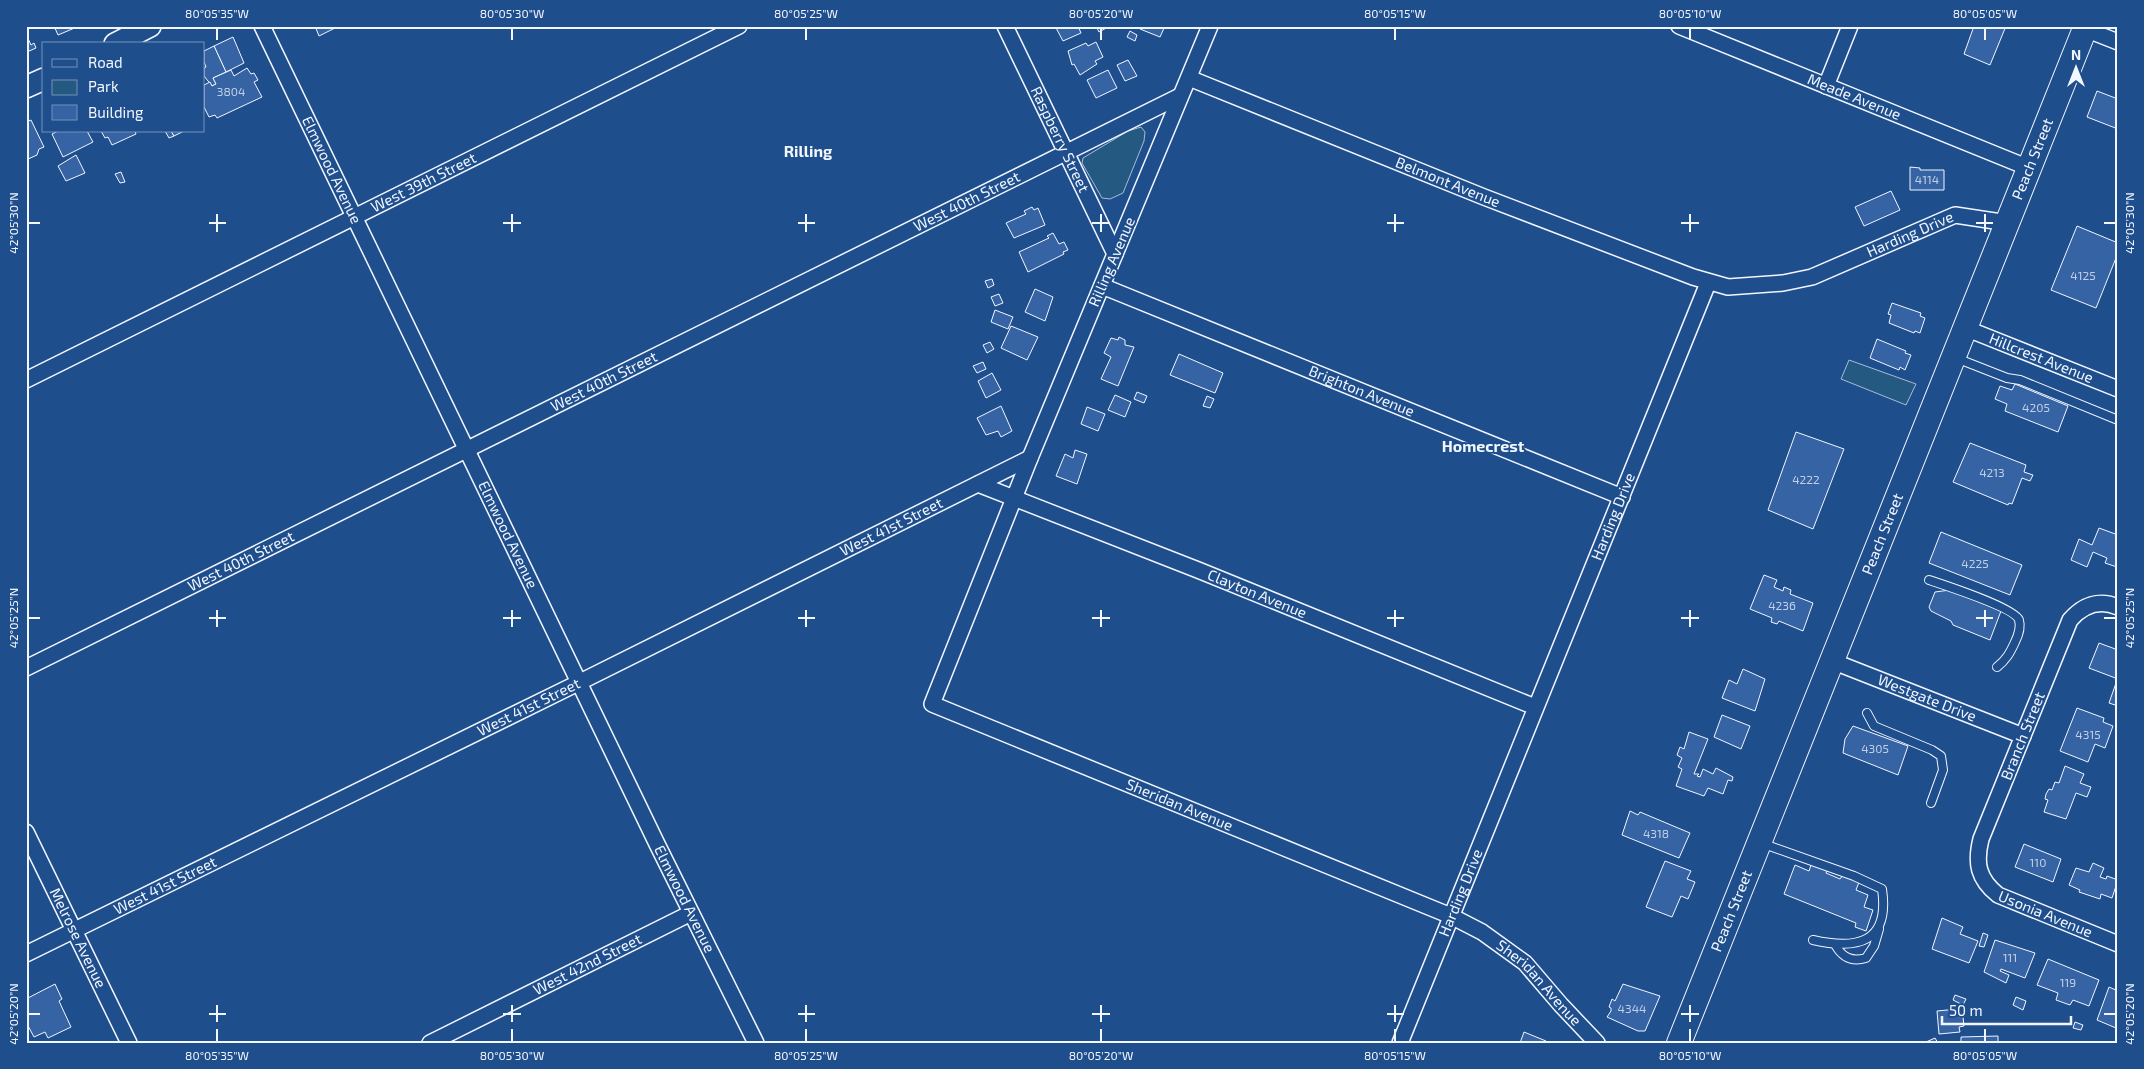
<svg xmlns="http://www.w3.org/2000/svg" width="2144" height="1069" font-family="'Exo 2',sans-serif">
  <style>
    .green { fill: #245a82; stroke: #a8bbd7 }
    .building { fill: #3563a3; stroke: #f2f6ff }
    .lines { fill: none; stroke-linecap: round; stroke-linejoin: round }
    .lane-casing { stroke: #f2f6ff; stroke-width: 10 }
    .street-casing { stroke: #f2f6ff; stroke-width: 18 }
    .secondary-casing { stroke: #f2f6ff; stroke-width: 24 }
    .primary-casing { stroke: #f2f6ff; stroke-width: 26 }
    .lane { stroke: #1f4e8c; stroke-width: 8 }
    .street { stroke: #1f4e8c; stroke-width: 15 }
    .secondary { stroke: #1f4e8c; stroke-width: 21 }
    .primary { stroke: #1f4e8c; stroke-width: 24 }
    .ticks { fill: none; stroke: #f2f6ff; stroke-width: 2 }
    .labels { text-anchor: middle; stroke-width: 4; stroke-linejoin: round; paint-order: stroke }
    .number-label { font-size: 12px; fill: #c3d1e8 }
    .street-label { font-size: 15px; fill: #f2f6ff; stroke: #1f4e8c }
    .neighbourhood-label { font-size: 16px; font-weight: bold; fill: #f2f6ff; stroke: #1f4e8c }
    .neatline { fill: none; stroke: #f2f6ff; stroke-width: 2 }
    .ticks-label { font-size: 12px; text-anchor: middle; fill: #f2f6ff }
  </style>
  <rect width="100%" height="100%" fill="#1f4e8c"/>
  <!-- green -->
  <g class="green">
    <polygon points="1141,127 1145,132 1144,141 1123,193 1110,199 1102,198 1082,163 1083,158 1128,131"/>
    <polygon points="1849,360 1916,384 1906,405 1841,379"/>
  </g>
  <!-- building -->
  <g class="building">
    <polygon points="54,26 76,26 77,27 58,35"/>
    <polygon points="315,26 339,26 319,36"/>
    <polygon points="1055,26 1078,26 1081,33 1063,41"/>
    <polygon points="1096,26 1110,26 1099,32"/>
    <polygon points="1141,26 1165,26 1160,37 1140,29"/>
    <polygon points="1974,26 2006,26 1990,65 1964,54"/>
    <polygon points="1130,31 1137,35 1135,41 1127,37"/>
    <polygon points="26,34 31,45 34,43 36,48 27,52"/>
    <polygon points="233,37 244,63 226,72 214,46"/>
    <polygon points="1096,42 1103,57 1095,61 1097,64 1080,75 1074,64 1072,65 1068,51 1086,43 1088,46"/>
    <polygon points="214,46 226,72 213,78 216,84 212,86 204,76 204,68 206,67 204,62 204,51"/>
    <polygon points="1128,60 1137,76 1125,81 1117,65"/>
    <polygon points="247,68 251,74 254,73 258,80 254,82 262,97 217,118 215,115 209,117 204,107 204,85 210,82 212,86 216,84 213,78 231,70 234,76"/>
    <polygon points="1108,70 1117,88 1096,98 1087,80"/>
    <polygon points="2097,91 2118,99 2118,129 2087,117"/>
    <polygon points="31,120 44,147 39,149 37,155 26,160 26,122"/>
    <polygon points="58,131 87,131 93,142 63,157 52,134"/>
    <polygon points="101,131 135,131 136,134 112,145 108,137 105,138"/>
    <polygon points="165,131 171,131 174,136 169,138"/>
    <polygon points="171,131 184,131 174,136"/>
    <polygon points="76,155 85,173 66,181 58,166"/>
    <polygon points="1910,167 1920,168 1920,170 1944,170 1944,190 1910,190"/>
    <polygon points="121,172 125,182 120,183 115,174"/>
    <polygon points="1891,191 1900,210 1864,226 1855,207"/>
    <polygon points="1032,207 1034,210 1038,208 1045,225 1014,238 1006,223 1026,214 1024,211"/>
    <polygon points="2077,226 2118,243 2118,253 2096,308 2051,290"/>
    <polygon points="1053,233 1059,244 1064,242 1068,250 1063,252 1064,254 1028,272 1019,252 1049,238 1047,236"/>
    <polygon points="992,279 994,285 988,288 985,281"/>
    <polygon points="1035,289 1053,297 1045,321 1025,312"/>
    <polygon points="999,294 1003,303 995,306 991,297"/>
    <polygon points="1892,303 1921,313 1920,316 1925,318 1920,333 1915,331 1914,333 1889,323 1891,315 1888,314"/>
    <polygon points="995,310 1013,317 1008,329 991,322"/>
    <polygon points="1011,326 1038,337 1027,360 1001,348"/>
    <polygon points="1119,337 1125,340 1125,345 1134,347 1118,386 1101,379 1111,357 1104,353 1111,338 1118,340"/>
    <polygon points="1877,339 1906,351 1905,353 1911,355 1905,370 1900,367 1899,370 1870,358"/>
    <polygon points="990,342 994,349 987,353 983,345"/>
    <polygon points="1179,354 1223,373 1215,393 1170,375"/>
    <polygon points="983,362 986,369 977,373 973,366"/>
    <polygon points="992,373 1001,390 986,398 978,381"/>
    <polygon points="2015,384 2068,406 2058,432 2005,411 2007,404 1995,399 2000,386 2012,390"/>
    <polygon points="1137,392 1147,396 1144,403 1134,399"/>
    <polygon points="1115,395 1131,402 1125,417 1108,410"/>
    <polygon points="1207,396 1214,399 1210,408 1203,406"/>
    <polygon points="1001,406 1012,431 1001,437 998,431 986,435 977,418"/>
    <polygon points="1087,407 1105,414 1098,431 1081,424"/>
    <polygon points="1796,432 1844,449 1813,529 1768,510"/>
    <polygon points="1970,443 2026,465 2024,472 2033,475 2030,481 2022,478 2012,504 2009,503 2008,505 1953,482"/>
    <polygon points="1075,450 1087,454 1077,484 1056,476 1065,454 1073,458"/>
    <polygon points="2099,528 2118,535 2117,567 2105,563 2107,558 2093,552 2087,567 2071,560 2079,539 2092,545"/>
    <polygon points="1941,532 2022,565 2010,595 1929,563"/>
    <polygon points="1764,575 1777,580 1774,587 1783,591 1784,587 1791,590 1790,594 1813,603 1803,631 1779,621 1777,624 1771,622 1772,618 1750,609"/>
    <polygon points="1950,590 2001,611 1990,640 1953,625 1951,621 1931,611 1929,607 1935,592"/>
    <polygon points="2099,643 2118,650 2118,679 2089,668"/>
    <polygon points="1743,669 1765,679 1755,711 1722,698 1729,680 1737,684"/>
    <polygon points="2116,683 2118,684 2118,706 2109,703"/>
    <polygon points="2077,708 2104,718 2103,722 2113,726 2105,748 2095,744 2088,762 2060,751"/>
    <polygon points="1722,715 1750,726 1741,749 1714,737"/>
    <polygon points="1853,726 1908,746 1898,775 1843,753 1845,739"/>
    <polygon points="1689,732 1708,739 1694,774 1699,774 1697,776 1700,777 1703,769 1713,774 1716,768 1733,777 1732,781 1728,780 1723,794 1708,788 1704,796 1676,786 1682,769 1678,767 1682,758 1677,755 1680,747 1684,749"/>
    <polygon points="2065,766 2084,774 2080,783 2091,787 2087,797 2076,793 2066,819 2044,812 2048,800 2045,799 2046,794 2049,789 2052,790 2055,782 2059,783"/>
    <polygon points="1630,811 1638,815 1640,812 1690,833 1679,858 1622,835"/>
    <polygon points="2024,844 2061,859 2053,882 2015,867"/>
    <polygon points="1665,861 1691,871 1687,879 1695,882 1688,899 1681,896 1672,917 1646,907"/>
    <polygon points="2093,863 2104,868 2100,877 2106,879 2107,876 2118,880 2112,898 2101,894 2100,899 2079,892 2080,890 2069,885 2076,868 2089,872"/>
    <polygon points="1795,865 1809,871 1811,865 1819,868 1820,866 1828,869 1826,873 1840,879 1843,875 1859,882 1856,890 1868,895 1864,907 1873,910 1866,931 1855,927 1856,923 1784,894"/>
    <polygon points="1942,918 1963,927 1960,934 1978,941 1969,963 1932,949"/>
    <polygon points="1983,933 1988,935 1984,947 1979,946"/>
    <polygon points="1995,940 2035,953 2025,978 2001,969 2000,971 2009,975 2006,983 1984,972"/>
    <polygon points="2048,959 2099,980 2089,1006 2073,1000 2070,1005 2056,1000 2058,993 2037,985"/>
    <polygon points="55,984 62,999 59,1001 71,1027 48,1038 45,1032 34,1037 26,1022 26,999"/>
    <polygon points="1623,984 1660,996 1645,1031 1638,1031 1607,1017 1611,1011 1611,1008 1609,1007 1612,999 1615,1001"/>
    <polygon points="2109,987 2118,991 2116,1028 2097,1020"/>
    <polygon points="1955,995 1966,999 1963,1005 1953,1000"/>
    <polygon points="2016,997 2026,1001 2023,1010 2013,1005"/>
    <polygon points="1958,1009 1959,1017 1963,1017 1964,1026 1959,1027 1960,1032 1939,1034 1937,1011"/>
    <polygon points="2075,1022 2083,1025 2081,1030 2073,1028"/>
    <polygon points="1524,1032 1546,1041 1546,1043 1520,1043"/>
    <polygon points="1998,1036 1998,1043 1961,1043 1961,1037"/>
    <polygon points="1935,1038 1938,1043 1925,1043 1926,1042"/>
  </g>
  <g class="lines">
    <defs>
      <g id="lane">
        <polyline points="1956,358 2007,378 2020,380 2118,420"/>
        <path d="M1929 580C1944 585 2015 608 2019 620 2021 627 2018 636 2015 642 2010 653 2006 660 1997 667"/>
        <polyline points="1867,713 1874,726 1932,750 1941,756 1943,770 1931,803"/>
        <path d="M1761 843 1854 876 1882 889C1890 943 1857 950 1813 940"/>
        <path d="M1836 946C1843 958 1852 962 1866 958L1874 946 1879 929"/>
      </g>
      <g id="street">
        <path id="s1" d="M262 26 657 844 756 1043"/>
        <path id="s2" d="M1005 26 1115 254"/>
        <path id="s3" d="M1210 26 1030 458 932 704 1451 916 1482 932 1525 963 1561 1005 1597 1043"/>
        <path id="s4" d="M1679 26 2029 168"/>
        <polyline points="2085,29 2118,42"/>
        <path id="s5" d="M1189 78 1484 197 1693 277 1728 287 1783 283 1812 277 1955 215 2008 223"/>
        <polyline points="1826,86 1850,26"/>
        <path id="s6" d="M1102 286 1622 497"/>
        <path id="s7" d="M1965 328 2118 389"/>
        <path id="s8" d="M26 380 739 26"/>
        <path id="s9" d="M978 484 1198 570 1535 707"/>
        <path id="s10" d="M2118 607C2099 599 2083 605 2070 620L1981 839C1975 863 1978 879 1998 895L2118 944"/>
        <path id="s11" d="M1832 661 2023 736"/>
        <path id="s12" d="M26 668 1180 96"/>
        <path id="s13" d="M26 832 129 1043"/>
        <path id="s14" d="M26 954 580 682 1030 458"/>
        <path id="s15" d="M430 1043 691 913"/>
        <path id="s16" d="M1400 1043 1708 283"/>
      </g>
      <g id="secondary">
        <polyline points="115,44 150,26"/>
        <polyline points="26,87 44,79"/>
      </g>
      <g id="primary">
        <path id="s17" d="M1679 1043 2086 26"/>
      </g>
    </defs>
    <!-- lane casing -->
    <use href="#lane" class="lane-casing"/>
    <!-- street casing -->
    <use href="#street" class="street-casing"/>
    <!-- secondary casing -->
    <use href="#secondary" class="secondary-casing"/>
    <!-- primary casing -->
    <use href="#primary" class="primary-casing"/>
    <!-- lane -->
    <use href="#lane" class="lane"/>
    <!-- street -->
    <use href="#street" class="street"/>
    <!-- secondary -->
    <use href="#secondary" class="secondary"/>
    <!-- primary -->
    <use href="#primary" class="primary"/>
  </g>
  <!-- ticks -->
  <path class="ticks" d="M217 28V40M512 28V40M806 28V40M1101 28V40M1395 28V40M1690 28V40M1985 28V40M217 214V232M512 214V232M806 214V232M1101 214V232M1395 214V232M1690 214V232M1985 214V232M28 223H40M209 223H226M503 223H521M798 223H815M1092 223H1110M1387 223H1404M1681 223H1699M1976 223H1993M2104 223H2116M217 610V627M512 610V627M806 610V627M1101 610V627M1395 610V627M1690 610V627M1985 610V627M28 618H40M209 618H226M503 618H521M798 618H815M1092 618H1110M1387 618H1404M1681 618H1699M1976 618H1993M2104 618H2116M217 1005V1022M512 1005V1022M806 1005V1022M1101 1005V1022M1395 1005V1022M1690 1005V1022M28 1014H40M209 1014H226M503 1014H521M798 1014H815M1092 1014H1110M1387 1014H1404M1681 1014H1699M2104 1014H2116M217 1029V1042M512 1029V1042M806 1029V1042M1101 1029V1042M1395 1029V1042M1690 1029V1042M1985 1029V1042"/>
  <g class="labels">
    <!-- number labels -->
    <g class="number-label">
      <text x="231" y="96">3804</text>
      <text x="1927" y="184">4114</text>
      <text x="2083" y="280">4125</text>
      <text x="2036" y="412">4205</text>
      <text x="1992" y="477">4213</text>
      <text x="1806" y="484">4222</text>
      <text x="1975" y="568">4225</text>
      <text x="1782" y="610">4236</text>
      <text x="2088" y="739">4315</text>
      <text x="1875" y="753">4305</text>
      <text x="1656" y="838">4318</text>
      <text x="2038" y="867">110</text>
      <text x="2010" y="962">111</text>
      <text x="2068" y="987">119</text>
      <text x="1632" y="1013">4344</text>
    </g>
    <!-- street labels -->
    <g class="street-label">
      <text dy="5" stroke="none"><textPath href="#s4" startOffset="189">Meade Avenue</textPath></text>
      <text dy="5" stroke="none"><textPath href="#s2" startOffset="126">Raspberry Street</textPath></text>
      <text dy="5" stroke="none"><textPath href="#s17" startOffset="952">Peach Street</textPath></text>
      <text dy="5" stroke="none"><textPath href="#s1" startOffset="160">Elmwood Avenue</textPath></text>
      <text dy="5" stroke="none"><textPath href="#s5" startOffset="279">Belmont Avenue</textPath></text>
      <text dy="5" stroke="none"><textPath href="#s8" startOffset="444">West 39th Street</textPath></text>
      <text dy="5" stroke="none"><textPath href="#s12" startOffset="1050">West 40th Street</textPath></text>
      <text dy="5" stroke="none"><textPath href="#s5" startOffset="770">Harding Drive</textPath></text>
      <text transform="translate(1112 262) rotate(-67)" y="5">Rilling Avenue</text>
      <text dy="5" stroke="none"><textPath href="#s7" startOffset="82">Hillcrest Avenue</textPath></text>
      <text dy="5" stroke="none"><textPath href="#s12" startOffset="645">West 40th Street</textPath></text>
      <text dy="5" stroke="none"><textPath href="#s6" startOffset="280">Brighton Avenue</textPath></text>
      <text dy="5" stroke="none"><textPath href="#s16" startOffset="568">Harding Drive</textPath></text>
      <text dy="5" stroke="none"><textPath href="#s14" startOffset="965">West 41st Street</textPath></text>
      <text dy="5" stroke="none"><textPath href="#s17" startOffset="548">Peach Street</textPath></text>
      <text dy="5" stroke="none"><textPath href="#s1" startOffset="565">Elmwood Avenue</textPath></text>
      <text dy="5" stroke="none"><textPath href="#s12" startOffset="240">West 40th Street</textPath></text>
      <text dy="5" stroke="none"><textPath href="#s9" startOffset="300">Clayton Avenue</textPath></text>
      <text dy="5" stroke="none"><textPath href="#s11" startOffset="102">Westgate Drive</textPath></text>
      <text dy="5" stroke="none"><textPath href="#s14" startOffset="560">West 41st Street</textPath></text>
      <text transform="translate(2023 736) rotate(-68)" y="5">Branch Street</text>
      <text dy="5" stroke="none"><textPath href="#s3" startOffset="1000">Sheridan Avenue</textPath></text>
      <text dy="5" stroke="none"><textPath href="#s14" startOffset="155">West 41st Street</textPath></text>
      <text dy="5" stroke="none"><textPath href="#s16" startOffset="162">Harding Drive</textPath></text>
      <text dy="5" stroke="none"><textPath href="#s1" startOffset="970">Elmwood Avenue</textPath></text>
      <text dy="5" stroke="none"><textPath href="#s17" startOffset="142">Peach Street</textPath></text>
      <text dy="5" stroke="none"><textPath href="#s10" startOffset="404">Usonia Avenue</textPath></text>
      <text dy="5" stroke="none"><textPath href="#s13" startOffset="118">Melrose Avenue</textPath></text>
      <text dy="5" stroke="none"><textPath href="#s15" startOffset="176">West 42nd Street</textPath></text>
      <text dy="5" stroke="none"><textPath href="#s3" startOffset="1405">Sheridan Avenue</textPath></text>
    </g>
    <!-- neighbourhood labels -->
    <g class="neighbourhood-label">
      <text x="808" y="157">Rilling</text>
      <text x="1483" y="452">Homecrest</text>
    </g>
  </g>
  <!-- border -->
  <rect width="2144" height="1069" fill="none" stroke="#1f4e8c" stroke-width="55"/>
  <!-- legend -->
  <rect x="42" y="42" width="162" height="90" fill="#1f4e8c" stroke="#7391ba"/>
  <rect x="52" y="59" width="25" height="8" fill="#1f4e8c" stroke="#7391ba"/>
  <text x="88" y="68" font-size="15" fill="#f2f6ff">Road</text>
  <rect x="52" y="80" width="25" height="15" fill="#245a82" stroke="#7391ba"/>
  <text x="88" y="92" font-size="15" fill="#f2f6ff">Park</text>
  <rect x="52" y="105" width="25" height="15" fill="#3563a3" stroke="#7391ba"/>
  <text x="88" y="118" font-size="15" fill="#f2f6ff">Building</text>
  <!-- north arrow -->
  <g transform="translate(2076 68)" stroke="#1f4e8c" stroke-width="4" paint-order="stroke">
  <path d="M0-4L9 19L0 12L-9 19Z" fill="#f2f6ff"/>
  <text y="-8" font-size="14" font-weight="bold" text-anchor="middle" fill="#f2f6ff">N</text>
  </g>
  <!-- scale -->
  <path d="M1942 1016v8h129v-8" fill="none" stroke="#f2f6ff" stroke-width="2.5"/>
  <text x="1949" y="1016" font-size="15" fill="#f2f6ff" stroke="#1f4e8c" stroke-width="4" paint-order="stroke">50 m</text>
  <rect x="28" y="28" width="2088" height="1014" class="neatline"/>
  <g class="ticks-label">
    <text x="217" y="18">80°05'35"W</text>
    <text x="512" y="18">80°05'30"W</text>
    <text x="806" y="18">80°05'25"W</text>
    <text x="1101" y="18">80°05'20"W</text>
    <text x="1395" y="18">80°05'15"W</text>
    <text x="1690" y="18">80°05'10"W</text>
    <text x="1985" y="18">80°05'05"W</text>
    <text transform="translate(14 223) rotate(-90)" y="4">42°05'30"N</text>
    <text transform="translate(2130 223) rotate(-90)" y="4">42°05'30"N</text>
    <text transform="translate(14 618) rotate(-90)" y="4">42°05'25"N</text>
    <text transform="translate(2130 618) rotate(-90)" y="4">42°05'25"N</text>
    <text transform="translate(14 1014) rotate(-90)" y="4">42°05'20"N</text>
    <text transform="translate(2130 1014) rotate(-90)" y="4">42°05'20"N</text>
    <text x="217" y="1060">80°05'35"W</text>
    <text x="512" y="1060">80°05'30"W</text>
    <text x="806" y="1060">80°05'25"W</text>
    <text x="1101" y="1060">80°05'20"W</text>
    <text x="1395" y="1060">80°05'15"W</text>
    <text x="1690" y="1060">80°05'10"W</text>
    <text x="1985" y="1060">80°05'05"W</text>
  </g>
</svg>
